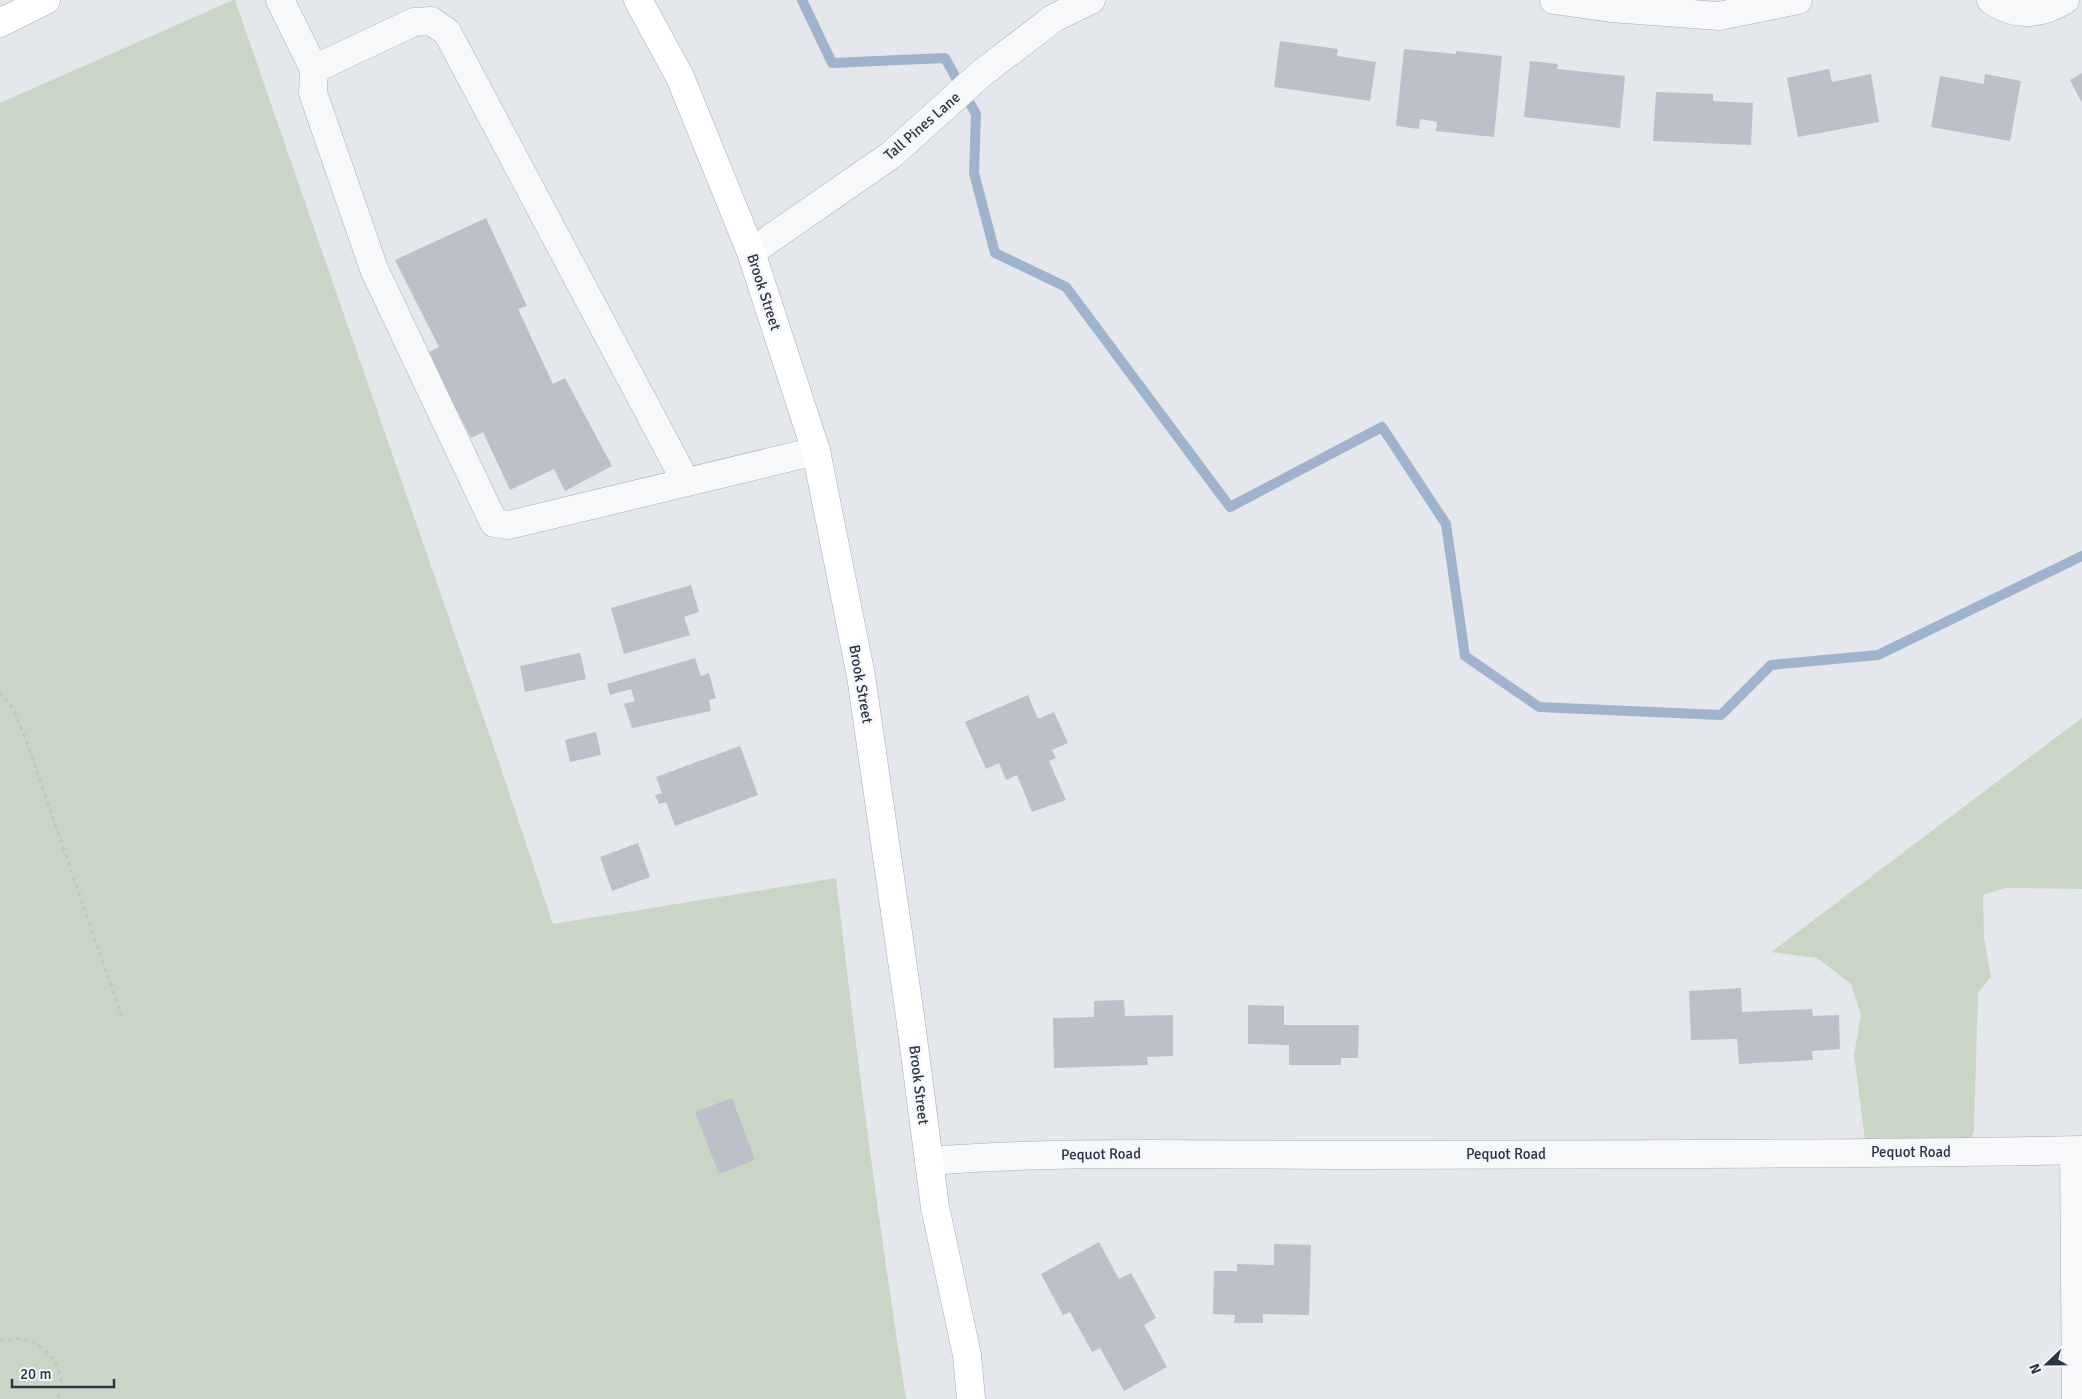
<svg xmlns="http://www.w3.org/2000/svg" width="2082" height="1399" font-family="Signika,sans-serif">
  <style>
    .green { fill: #c9d6c5 }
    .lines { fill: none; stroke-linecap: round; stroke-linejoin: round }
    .stream { stroke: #9fb4cc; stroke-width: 10 }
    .building { fill: #bbc0ca }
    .minor-casing { stroke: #a9aeb7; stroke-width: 29 }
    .major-casing { stroke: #a3abb8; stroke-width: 29 }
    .path { stroke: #c2c5cb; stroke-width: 3; stroke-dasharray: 4 4; stroke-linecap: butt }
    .minor { stroke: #f7f8fa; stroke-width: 28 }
    .major { stroke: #fff; stroke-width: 28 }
    .labels { text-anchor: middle; stroke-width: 5; stroke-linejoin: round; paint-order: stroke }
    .street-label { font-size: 15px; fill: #2b3445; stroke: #f4f6f9 }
  </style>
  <rect width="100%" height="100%" fill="#e4e7ec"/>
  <!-- green -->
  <g class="green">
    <path d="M233 0H235L501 768 553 924 836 878C856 1052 879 1226 906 1399H0V103Z"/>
    <polygon points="2082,718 2082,889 2006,888 1983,895 1984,938 1991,977 1978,993 1974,1131 1971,1139 1865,1140 1854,1055 1861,1015 1851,984 1817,958 1771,952"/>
  </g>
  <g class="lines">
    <!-- stream -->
    <polyline class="stream" points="802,0 832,63 945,58 976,114 974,173 995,253 1066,287 1230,507 1382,427 1446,524 1465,656 1539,707 1721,715 1771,665 1878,655 2082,556"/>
  </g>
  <!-- building -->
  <g class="building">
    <polygon points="1280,41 1338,49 1337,56 1376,62 1370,101 1274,87"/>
    <polygon points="1404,49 1456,54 1456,51 1502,56 1494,137 1436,131 1437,122 1420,119 1419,129 1396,126"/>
    <polygon points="1530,61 1558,64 1557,69 1625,76 1620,128 1524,117"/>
    <polygon points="1829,69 1832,82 1871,74 1879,122 1798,137 1787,78"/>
    <polygon points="2082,73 2082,103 2070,80"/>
    <polygon points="1985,74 2021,81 2010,141 1931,127 1940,76 1984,84"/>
    <polygon points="1656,92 1713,94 1713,101 1753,103 1751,145 1653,141"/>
    <polygon points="486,218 527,306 518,309 553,384 565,378 612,466 565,491 554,469 510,490 483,432 471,438 427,353 439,347 395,260"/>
    <polygon points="691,585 699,612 684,617 690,635 624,654 611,608"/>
    <polygon points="580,653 586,679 525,692 520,666"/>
    <polygon points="695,658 701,676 709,673 716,698 709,700 711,711 632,728 624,704 635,701 631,689 610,695 607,684"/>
    <polygon points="1028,695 1038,719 1054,712 1068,743 1052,750 1056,758 1049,761 1066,800 1032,812 1017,775 1006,780 999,763 986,769 965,722"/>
    <polygon points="596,732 601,755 570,762 565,740"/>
    <polygon points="740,746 758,795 675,826 666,802 659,804 655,795 662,793 656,777"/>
    <polygon points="638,843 650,877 612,891 600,857"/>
    <polygon points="1741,988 1742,1012 1812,1009 1813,1016 1839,1015 1840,1049 1812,1051 1813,1060 1739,1064 1737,1039 1691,1040 1689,991"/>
    <polygon points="1124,1000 1125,1016 1173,1015 1173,1056 1147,1057 1148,1065 1054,1068 1053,1018 1094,1017 1094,1001"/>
    <polygon points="1248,1005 1284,1006 1284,1025 1359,1025 1358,1058 1341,1058 1341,1065 1289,1065 1289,1045 1248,1044"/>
    <polygon points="732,1098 755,1160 719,1174 695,1112"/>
    <polygon points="1099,1242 1119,1279 1131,1273 1156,1318 1144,1325 1167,1367 1124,1391 1100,1348 1092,1352 1070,1312 1063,1315 1041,1274"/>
    <polygon points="1274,1244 1311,1245 1309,1315 1263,1314 1263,1323 1234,1323 1235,1315 1213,1314 1214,1271 1237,1271 1237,1264 1274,1265"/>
  </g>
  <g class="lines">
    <defs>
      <g id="minor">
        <polyline points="280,0 314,69"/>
        <polyline points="1554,0 1611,8 1719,16 1798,0"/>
        <path d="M1991 0C2015 17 2041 15 2065 0"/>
        <polyline points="751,252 891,155 982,73 1054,18 1091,0"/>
        <polyline points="686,482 447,32 431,21 414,22 314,69 313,93 374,269 494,523 509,525 816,451"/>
        <polyline points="2074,1151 2076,1399"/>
        <path d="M929 1161C1071 1150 1211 1155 1352 1155 1595 1154 1839 1155 2082 1150"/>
      </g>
      <g id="major">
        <polyline points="638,0 680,77 751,252 816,451 861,676 910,1016 935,1207 967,1355 971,1399"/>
        <polyline points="0,23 46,0"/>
      </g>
    </defs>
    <!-- minor casing -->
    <use href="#minor" class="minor-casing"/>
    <!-- major casing -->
    <use href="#major" class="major-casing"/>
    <!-- path -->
    <g class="path">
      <polyline points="0,692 13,709 26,740 122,1017"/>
      <path d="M0 1341C7 1340 17 1338 23 1339 48 1344 71 1376 57 1399"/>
    </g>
    <!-- minor -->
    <use href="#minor" class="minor"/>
    <!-- major -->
    <use href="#major" class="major"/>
  </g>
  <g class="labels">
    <!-- street labels -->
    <g class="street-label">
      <text transform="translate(922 126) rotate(-41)" y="5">Tall Pines Lane</text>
      <text transform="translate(764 292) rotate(72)" y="5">Brook Street</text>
      <text transform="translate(861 684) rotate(80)" y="5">Brook Street</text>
      <text transform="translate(919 1085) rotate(83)" y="5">Brook Street</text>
      <text x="1911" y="1157">Pequot Road</text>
      <text transform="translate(1101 1154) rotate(-1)" y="5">Pequot Road</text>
      <text x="1506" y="1159">Pequot Road</text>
    </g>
  </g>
  <!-- north arrow -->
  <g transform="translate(2047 1364) rotate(248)" stroke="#f4f6f9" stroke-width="4" paint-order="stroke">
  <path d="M0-4L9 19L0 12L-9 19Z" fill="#2b3445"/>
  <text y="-8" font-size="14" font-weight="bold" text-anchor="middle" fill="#2b3445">N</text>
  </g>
  <!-- scale -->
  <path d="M12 1379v8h102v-8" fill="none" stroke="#2b3445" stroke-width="2.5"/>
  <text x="20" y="1379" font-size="15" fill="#2b3445" stroke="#f4f6f9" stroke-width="4" paint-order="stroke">20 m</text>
</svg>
